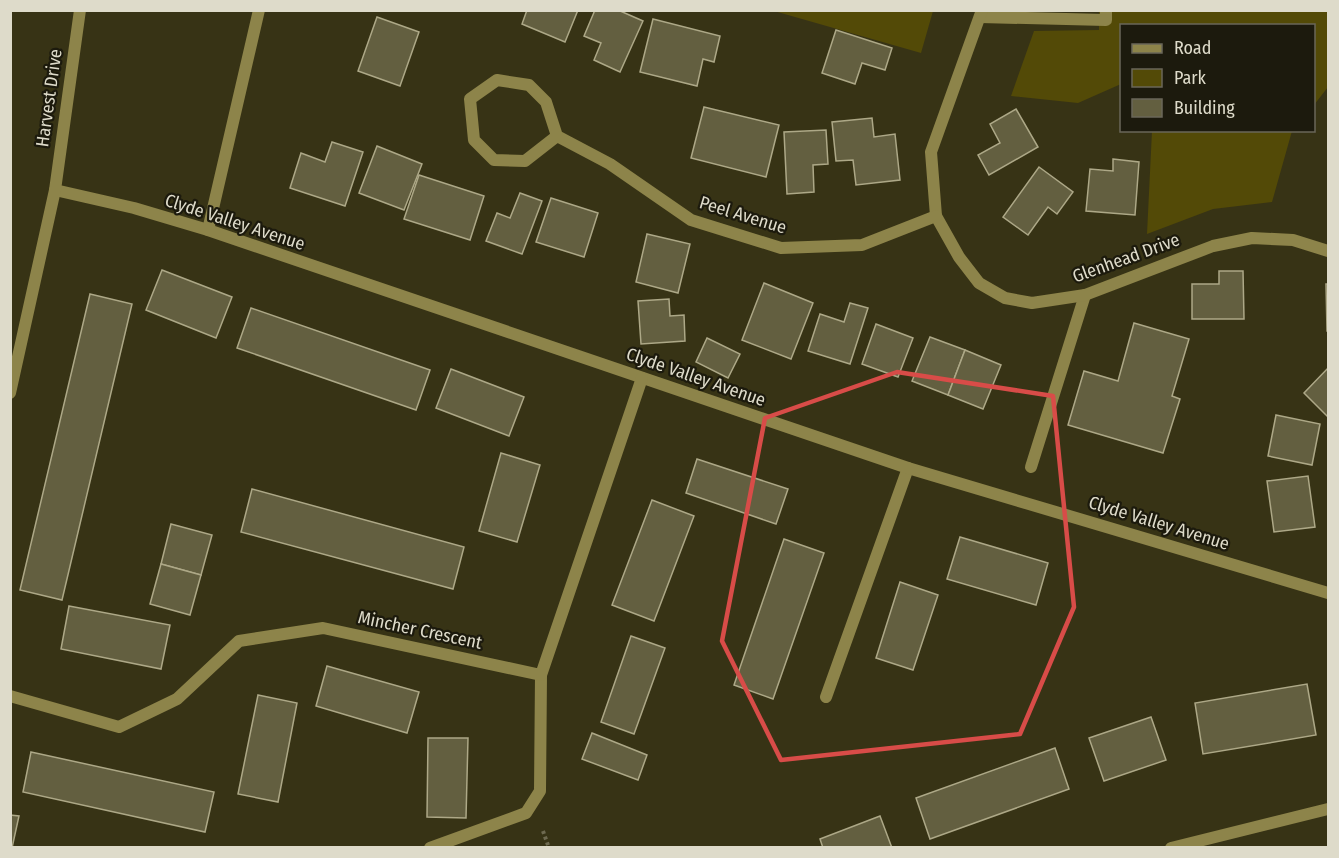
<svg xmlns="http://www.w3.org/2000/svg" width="1339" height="858" font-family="'Fira Sans Condensed',sans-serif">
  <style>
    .green { fill: #534a07 }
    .building { fill: #635f40; stroke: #ada887; stroke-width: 1.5 }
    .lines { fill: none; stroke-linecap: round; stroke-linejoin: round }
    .path { stroke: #6e6a50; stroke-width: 4; stroke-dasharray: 3 3; stroke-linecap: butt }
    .lane { stroke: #8d844a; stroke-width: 12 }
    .street { stroke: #8d844a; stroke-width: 12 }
    .marked { fill: none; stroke: #d84c48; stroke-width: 4.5; stroke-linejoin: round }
    .labels { text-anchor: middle; stroke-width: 4.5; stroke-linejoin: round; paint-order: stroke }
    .street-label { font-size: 18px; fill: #dedbca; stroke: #1c1a0d }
  </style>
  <rect width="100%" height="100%" fill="#373315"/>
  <!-- green -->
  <g class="green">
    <polygon points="1209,10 1328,11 1328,87 1314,105 1314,26 1122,26 1121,84 1078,103 1011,96 1034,31 1099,30 1099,11"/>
    <polygon points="774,11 933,10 933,11 921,53"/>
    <polygon points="1152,131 1152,130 1292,131 1272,202 1213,209 1147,234"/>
  </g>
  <!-- building -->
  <g class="building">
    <polygon points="527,10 578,10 565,42 522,24"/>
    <polygon points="595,10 618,10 643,21 620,72 594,60 601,43 584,36"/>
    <polygon points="377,17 419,32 400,86 358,71"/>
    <polygon points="653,19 720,36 714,62 703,59 697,86 640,72"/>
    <polygon points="836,30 892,48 885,70 862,63 855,84 822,73"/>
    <polygon points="704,107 779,125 766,177 691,158"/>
    <polygon points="1016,109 1038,147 989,175 978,155 1000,143 990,124"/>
    <polygon points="872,118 874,137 895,134 900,180 856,185 853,160 836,161 832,122"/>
    <polygon points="826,130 828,164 813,165 814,192 787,194 784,132"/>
    <polygon points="332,142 363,152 345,206 290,188 301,153 325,162"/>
    <polygon points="377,146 422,164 404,210 359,193"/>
    <polygon points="1113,159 1139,162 1135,215 1086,211 1090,169 1113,171"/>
    <polygon points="1039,167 1073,192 1057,214 1048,207 1028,235 1003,217"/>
    <polygon points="419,175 484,196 470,240 404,219"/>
    <polygon points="520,193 542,201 522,254 486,241 497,213 510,218"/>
    <polygon points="551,198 598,213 584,257 536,242"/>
    <polygon points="647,234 690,244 678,293 636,282"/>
    <polygon points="162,270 232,297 216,338 146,310"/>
    <polygon points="1219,271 1243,271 1244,319 1192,319 1192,284 1219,284"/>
    <polygon points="764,283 813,303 791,359 742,340"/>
    <polygon points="1326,284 1328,284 1328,331 1327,331"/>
    <polygon points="90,294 132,304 62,600 20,590"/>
    <polygon points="669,299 670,316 684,315 685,341 641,344 638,301"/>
    <polygon points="850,303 868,308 850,364 808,351 820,314 844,322"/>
    <polygon points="251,308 430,370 416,410 237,348"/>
    <polygon points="1134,323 1189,339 1172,396 1180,399 1163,453 1068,425 1084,371 1118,381"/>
    <polygon points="876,324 913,338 898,377 862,364"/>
    <polygon points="930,337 965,350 948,395 912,381"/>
    <polygon points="707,338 740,354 728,378 696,362"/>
    <polygon points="965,350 1001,365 983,409 948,395"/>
    <polygon points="1328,368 1328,417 1304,393"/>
    <polygon points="451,369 524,397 509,436 436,408"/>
    <polygon points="1276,415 1320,424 1312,465 1268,456"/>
    <polygon points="501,453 540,465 517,542 479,531"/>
    <polygon points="697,459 788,489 776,524 686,493"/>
    <polygon points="1308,476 1315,527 1274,532 1267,481"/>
    <polygon points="252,489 464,547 453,589 241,532"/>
    <polygon points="652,500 694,516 654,621 612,605"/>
    <polygon points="171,524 212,535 201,575 161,564"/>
    <polygon points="960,537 1048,563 1036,605 947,579"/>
    <polygon points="784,539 824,553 773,699 734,685"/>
    <polygon points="161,564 201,575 190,615 150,604"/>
    <polygon points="900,582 938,595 913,670 876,658"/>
    <polygon points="69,606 170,625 161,669 61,649"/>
    <polygon points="631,636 665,648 634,734 601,722"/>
    <polygon points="327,666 419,692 407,733 316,706"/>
    <polygon points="1307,684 1316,735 1203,754 1195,703"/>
    <polygon points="258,695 297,703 278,802 238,794"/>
    <polygon points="1151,717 1166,760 1104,781 1089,738"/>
    <polygon points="592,733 647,755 638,780 582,759"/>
    <polygon points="428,738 468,738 466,818 427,817"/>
    <polygon points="1055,748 1069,789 930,839 916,798"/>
    <polygon points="31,752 214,792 205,832 23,792"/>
    <polygon points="10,815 19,816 12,848 10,848"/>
    <polygon points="880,816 892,848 823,848 820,839"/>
  </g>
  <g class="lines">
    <!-- path -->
    <polyline class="path" points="543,831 549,848"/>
    <!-- lane -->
    <g class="lane">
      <polyline points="980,17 1106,20 1106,10"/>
      <polyline points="208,230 259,10"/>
      <polyline points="1031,467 1085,295"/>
      <polyline points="826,697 908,468"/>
      <polyline points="430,848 526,813 540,791 541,675"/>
    </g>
    <!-- street -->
    <g class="street">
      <polyline points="982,10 931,152 936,216 959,257 979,283 1005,298 1032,303 1085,295 1213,246 1252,238 1293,240 1328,251"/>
      <polyline points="557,136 525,161 494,160 474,140 470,99 497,80 529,85 546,102 557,136 610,164 691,220 781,248 862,245 936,216"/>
      <polyline points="55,190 134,208 208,230 908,468 1328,593"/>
      <polyline points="10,393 55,190 80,10"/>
      <polyline points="10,696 119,727 177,699 239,641 323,628 541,675 642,378"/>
      <polyline points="1171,848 1328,809"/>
    </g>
  </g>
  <!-- marked area -->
  <path class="marked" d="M897 372 1053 396 1074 607 1020 734 781 760 722 641 765 418Z"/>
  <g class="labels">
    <!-- street labels -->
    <g class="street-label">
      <text transform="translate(49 98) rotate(-82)" y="6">Harvest Drive</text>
      <text transform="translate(743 215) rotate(17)" y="6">Peel Avenue</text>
      <text transform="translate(235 222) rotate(18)" y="6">Clyde Valley Avenue</text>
      <text transform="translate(1126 258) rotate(-20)" y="6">Glenhead Drive</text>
      <text transform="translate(696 377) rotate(19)" y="6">Clyde Valley Avenue</text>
      <text transform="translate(1159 523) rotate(17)" y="6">Clyde Valley Avenue</text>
      <text transform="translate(420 630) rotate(12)" y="6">Mincher Crescent</text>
    </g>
  </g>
  <!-- border -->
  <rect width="1339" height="858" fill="none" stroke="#dedbca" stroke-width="24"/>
  <!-- legend -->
  <rect x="1120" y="24" width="195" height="108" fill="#1c1a0d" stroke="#6a6759" stroke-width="1.5"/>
  <rect x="1132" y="44" width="30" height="9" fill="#8d844a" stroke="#6a6759" stroke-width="1.5"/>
  <text x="1174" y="54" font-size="18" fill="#dedbca">Road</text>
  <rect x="1132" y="69" width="30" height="18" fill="#534a07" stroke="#6a6759" stroke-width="1.5"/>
  <text x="1174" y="84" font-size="18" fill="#dedbca">Park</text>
  <rect x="1132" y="99" width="30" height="18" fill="#635f40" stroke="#6a6759" stroke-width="1.5"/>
  <text x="1174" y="114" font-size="18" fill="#dedbca">Building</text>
</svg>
